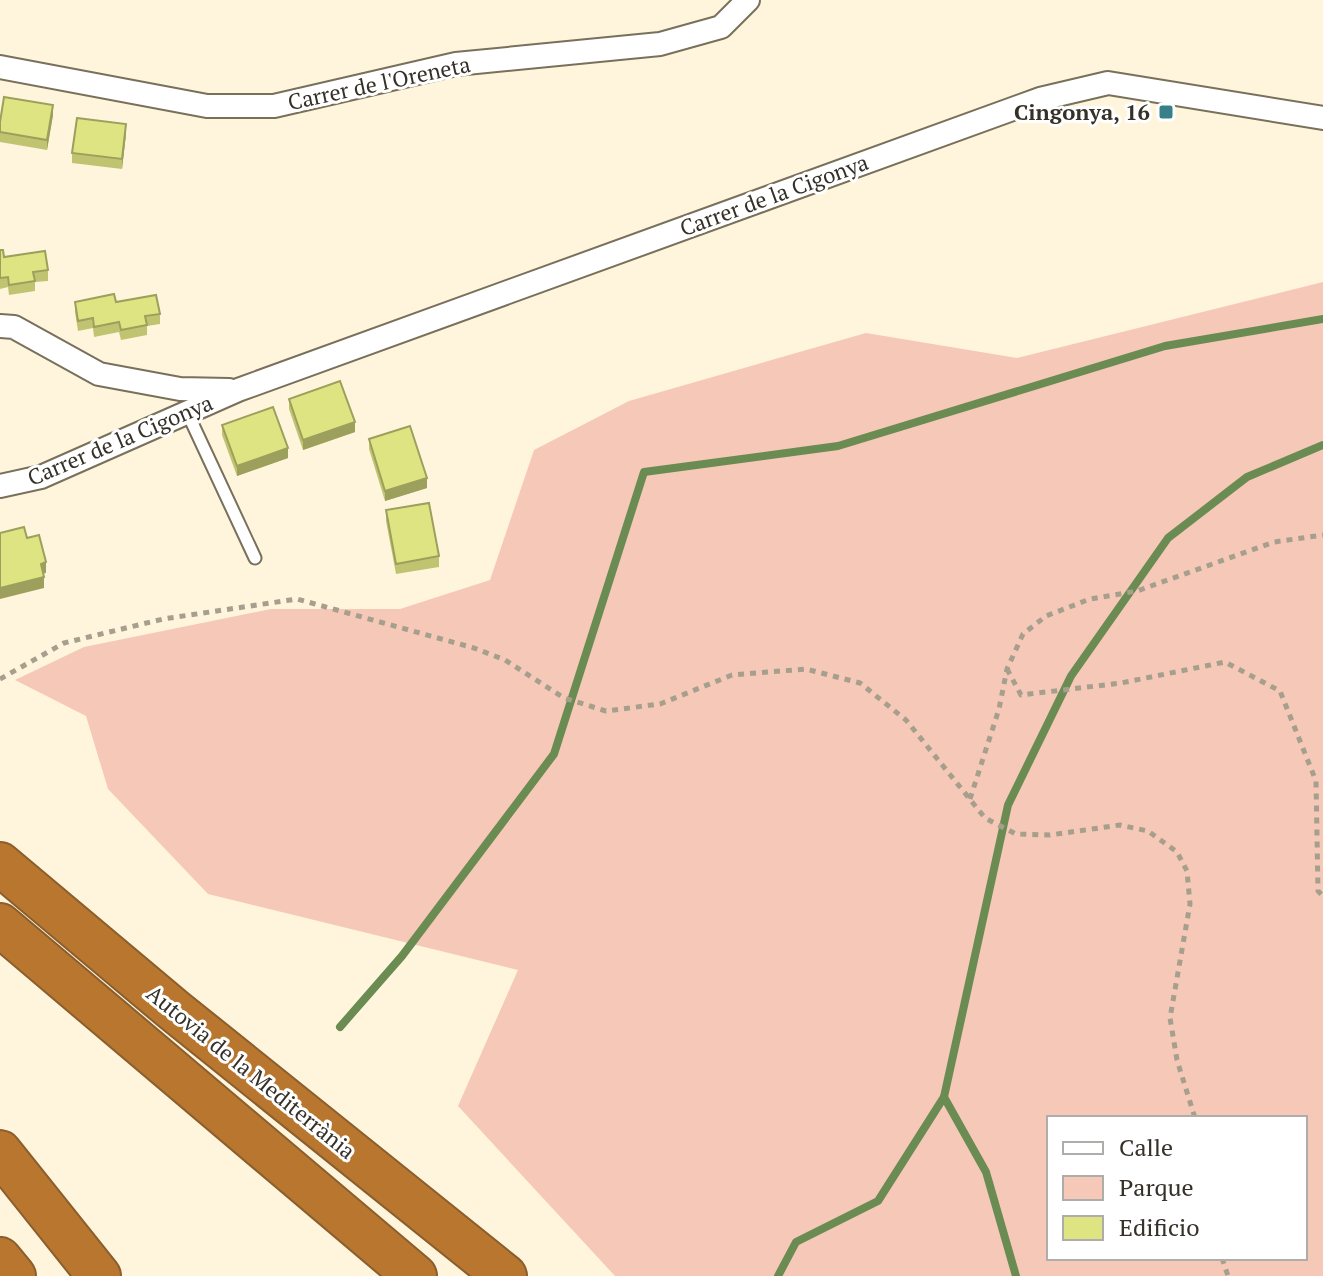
<svg xmlns="http://www.w3.org/2000/svg" width="1323" height="1276" font-family="'PT Serif',serif">
  <style>
    .green { fill: #f6c8b7; fill-rule: evenodd }
    .lines { fill: none; stroke-linecap: round; stroke-linejoin: round }
    .stream { stroke: #6a8b51; stroke-width: 8 }
    .service-casing { stroke: #79705b; stroke-width: 15 }
    .minor-casing { stroke: #79705b; stroke-width: 26 }
    .motorway-casing { stroke: #8a5e2d; stroke-width: 46 }
    .path { stroke: #a69f8d; stroke-width: 5; stroke-dasharray: 6 6; stroke-linecap: butt }
    .service { stroke: #fff; stroke-width: 11 }
    .minor { stroke: #fff; stroke-width: 22 }
    .motorway { stroke: #b8762f; stroke-width: 42 }
    .wall { fill: #c0c471 }
    .shaded-wall { fill: #9ca05c }
    .building { fill: #dfe483; stroke: #9ca05c; stroke-width: 2 }
    .poi-dot { fill: #387f88; stroke: #fff; stroke-width: 3 }
    .labels { text-anchor: middle; stroke-width: 6; stroke-linejoin: round; paint-order: stroke }
    .street-label { font-size: 22px; fill: #353128; stroke: #fff }
    .poi-label { font-size: 22px; font-weight: bold; fill: #353128; stroke: #fff; text-anchor: end }
  </style>
  <rect width="100%" height="100%" fill="#fff5dd"/>
  <!-- green -->
  <path class="green" d="M1323 282V1276H615L458 1106 518 970 208 894 108 789 86 716 15 680 84 647 271 609H400L490 580 534 450 629 401 866 333 1017 358ZM1049 1118H1305V1258H1049Z"/>
  <g class="lines">
    <!-- stream -->
    <g class="stream">
      <polyline points="340,1027 402,956 554,754 644,472 838,446 1165,346 1323,319"/>
      <polyline points="778,1276 796,1242 878,1201 944,1097"/>
      <polyline points="1016,1276 986,1172 944,1097 1008,805 1071,676 1168,538 1247,477 1323,445"/>
    </g>
    <defs>
      <polyline id="service" points="187,412 255,558"/>
      <g id="minor">
        <polyline points="0,67 207,106 274,106 456,64 660,44 721,27 748,0"/>
        <polyline points="0,326 14,327 99,374 180,389 229,390"/>
        <polyline points="0,486 41,477 238,390 1040,99 1108,83 1323,118"/>
      </g>
      <g id="motorway">
        <polyline points="0,864 175,1011 505,1276"/>
        <polyline points="0,925 415,1276"/>
        <polyline points="0,1152 99,1276"/>
        <polyline points="0,1259 14,1276"/>
      </g>
    </defs>
    <!-- service casing -->
    <use href="#service" class="service-casing"/>
    <!-- minor casing -->
    <use href="#minor" class="minor-casing"/>
    <!-- motorway casing -->
    <use href="#motorway" class="motorway-casing"/>
    <!-- path -->
    <g class="path">
      <polyline points="1007,669 1021,695 1121,683 1225,662 1280,691 1316,781 1318,891 1323,896"/>
      <polyline points="0,679 64,643 163,619 297,599 474,648 505,660 564,698 606,711 660,704 732,675 806,669 860,683 906,720 985,818 1016,834 1050,835 1120,825 1148,831 1177,852 1187,871 1190,904 1170,1018 1177,1060 1195,1118"/>
      <polyline points="970,799 999,709 1007,669 1023,634 1046,616 1090,599 1137,591 1274,542 1323,535"/>
      <polyline points="1222,1258 1228,1276"/>
    </g>
    <!-- service -->
    <use href="#service" class="service"/>
    <!-- minor -->
    <use href="#minor" class="minor"/>
    <!-- motorway -->
    <use href="#motorway" class="motorway"/>
  </g>
  <!-- wall -->
  <g class="wall">
    <polygon points="53,115 47,150 0,142 0,122"/>
    <polygon points="126,134 122,169 72,163 72,153"/>
    <polygon points="0,250 4,257 48,270 48,281 35,282 35,291 9,295 8,287 0,289"/>
    <polygon points="75,302 116,302 160,314 160,324 147,326 147,335 121,340 119,332 94,337 93,328 78,331 75,312"/>
    <polygon points="289,399 355,432 303,450 289,409"/>
    <polygon points="222,425 288,458 237,476 222,435"/>
    <polygon points="369,439 427,488 385,501 369,449"/>
    <polygon points="386,510 439,556 439,567 396,574 386,521"/>
  </g>
  <!-- shaded-wall -->
  <g class="shaded-wall">
    <polygon points="53,105 53,115 47,150 47,140"/>
    <polygon points="126,124 126,134 122,169 122,159"/>
    <polygon points="355,422 355,432 303,450 303,440"/>
    <polygon points="288,448 288,458 237,476 237,466"/>
    <polygon points="427,478 427,488 385,501 385,491"/>
    <polygon points="46,562 46,573 41,574 41,564"/>
    <polygon points="44,577 44,588 0,599 0,588"/>
  </g>
  <!-- building -->
  <g class="building">
    <polygon points="4,97 53,105 47,140 0,132 0,122"/>
    <polygon points="77,118 126,124 122,159 72,153"/>
    <polygon points="0,250 3,250 4,257 45,251 48,270 33,272 35,281 9,285 8,277 0,278"/>
    <polygon points="114,294 116,302 156,295 160,314 145,316 147,325 121,330 119,322 94,327 93,318 78,321 75,302"/>
    <polygon points="340,381 355,422 303,440 289,399"/>
    <polygon points="273,407 288,448 237,466 222,425"/>
    <polygon points="410,426 427,478 385,491 369,439"/>
    <polygon points="429,503 439,556 396,564 386,510"/>
    <polygon points="24,527 27,538 39,535 46,562 41,564 44,577 0,588 0,533"/>
  </g>
  <!-- markers -->
  <rect class="poi-dot" x="1158" y="104" width="16" height="16" rx="4"/>
  <g class="labels">
    <!-- street labels -->
    <g class="street-label">
      <text transform="translate(379 83) rotate(-12)" y="8">Carrer de l'Oreneta</text>
      <text transform="translate(774 195) rotate(-20)" y="8">Carrer de la Cigonya</text>
      <text transform="translate(120 440) rotate(-23)" y="8">Carrer de la Cigonya</text>
      <text transform="translate(251 1072) rotate(39)" y="8">Autovia de la Mediterrània</text>
    </g>
    <!-- poi labels -->
    <g class="poi-label">
      <text x="1150" y="120">Cingonya, 16</text>
    </g>
  </g>
  <!-- legend -->
  <rect x="1047" y="1116" width="260" height="144" fill="#ffffff" stroke="#aeada9" stroke-width="2"/>
  <rect x="1063" y="1142" width="40" height="12" fill="#ffffff" stroke="#aeada9" stroke-width="2"/>
  <text x="1119" y="1156" font-size="24" fill="#353128">Calle</text>
  <rect x="1063" y="1176" width="40" height="24" fill="#f6c8b7" stroke="#aeada9" stroke-width="2"/>
  <text x="1119" y="1196" font-size="24" fill="#353128">Parque</text>
  <rect x="1063" y="1216" width="40" height="24" fill="#dfe483" stroke="#aeada9" stroke-width="2"/>
  <text x="1119" y="1236" font-size="24" fill="#353128">Edificio</text>
</svg>
